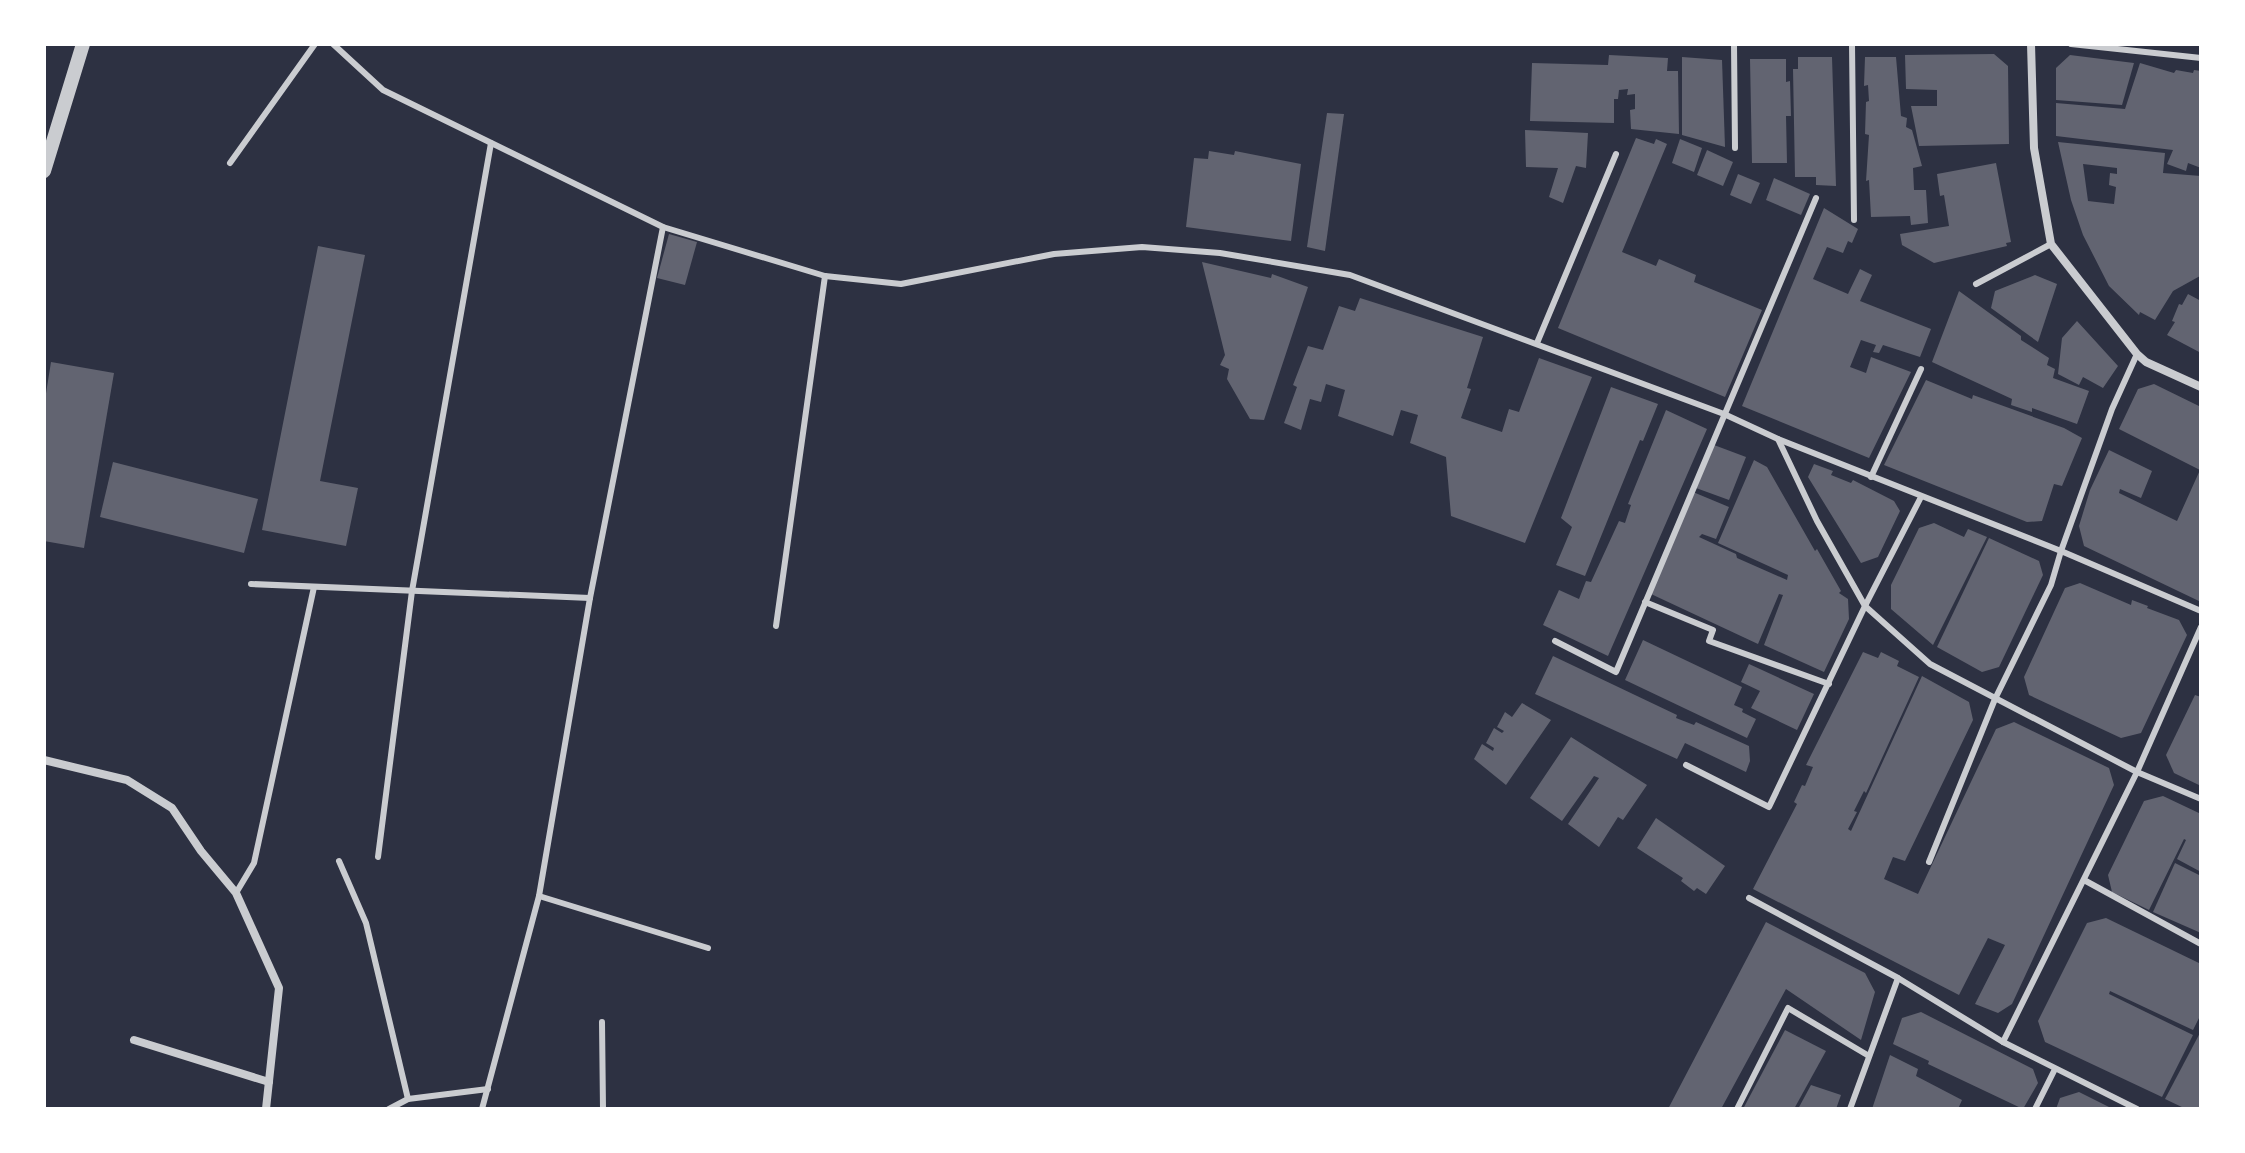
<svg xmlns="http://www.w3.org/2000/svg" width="2245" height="1153" font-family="'Golos Text',sans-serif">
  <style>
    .building { fill: #626471; fill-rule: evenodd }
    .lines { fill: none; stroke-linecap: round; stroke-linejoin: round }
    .service { stroke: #caccd0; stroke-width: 6 }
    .minor { stroke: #caccd0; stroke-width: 8 }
    .tertiary { stroke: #caccd0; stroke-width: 14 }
  </style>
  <rect width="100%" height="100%" fill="#2d3142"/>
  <!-- building -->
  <g class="building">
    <polygon points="1994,54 2008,66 2009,144 1919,146 1911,106 1937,106 1937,90 1906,89 1905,55"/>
    <polygon points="1609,55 1668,58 1667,71 1678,71 1679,134 1631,129 1630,110 1635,109 1635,94 1627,95 1628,89 1619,90 1618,99 1614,99 1614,123 1530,121 1532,63 1608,65"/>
    <polygon points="2070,55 2134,63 2122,105 2056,100 2056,68"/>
    <polygon points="1682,57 1722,60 1725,147 1682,135"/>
    <polygon points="1798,57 1832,57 1836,186 1816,185 1816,177 1795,177 1793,69 1798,69"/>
    <polygon points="1865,57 1896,57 1901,116 1907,118 1906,127 1912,130 1922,166 1913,168 1914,190 1926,190 1928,223 1911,225 1910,216 1871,217 1869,180 1866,181 1869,135 1865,134 1866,102 1869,101 1868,85 1864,86"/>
    <polygon points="1750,59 1786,59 1786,82 1790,81 1791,116 1786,116 1787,163 1752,163"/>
    <polygon points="2140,63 2174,73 2176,70 2193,73 2194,70 2201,71 2201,168 2188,163 2186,171 2167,164 2173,150 2056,136 2056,103 2125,109"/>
    <polygon points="1327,113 1344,114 1325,251 1307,247"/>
    <polygon points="1525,130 1588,133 1586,168 1576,166 1563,203 1549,197 1558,168 1526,167"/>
    <polygon points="1636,138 1654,144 1656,139 1667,144 1622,252 1656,266 1659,259 1696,275 1694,282 1762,310 1725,397 1558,328"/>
    <polygon points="1680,139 1702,148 1694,172 1672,163"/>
    <path d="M2058 142 2165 153 2163 173 2201 176 2200 276 2173 291 2155 320 2140 312 2139 315 2109 286 2083 235 2071 200ZM2083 164 2117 168V174L2110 173 2109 185 2116 187 2114 204 2088 201Z"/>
    <polygon points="1707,150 1733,162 1723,186 1697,175"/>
    <polygon points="1209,151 1234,155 1235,151 1301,164 1291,241 1186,227 1194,158 1208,159"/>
    <polygon points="1996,163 2011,242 2006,243 2007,246 1934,263 1902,245 1900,234 1949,226 1944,195 1940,196 1937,174"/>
    <polygon points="1738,174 1760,183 1751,204 1730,195"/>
    <polygon points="1774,178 1810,194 1801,215 1766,200"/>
    <polygon points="1824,208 1858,229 1852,243 1848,241 1843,253 1827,247 1813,279 1848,294 1860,269 1872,275 1860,301 1931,329 1920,357 1883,345 1879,353 1873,352 1876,345 1861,340 1850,367 1866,373 1871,357 1911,372 1869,458 1742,406"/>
    <polygon points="669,234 697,242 685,285 657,278"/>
    <polygon points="318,246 365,255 320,481 358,488 346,546 262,530"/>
    <polygon points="1202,262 1271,278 1272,274 1308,287 1264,420 1250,419 1227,379 1229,369 1220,365 1225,355"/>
    <polygon points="2035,275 2057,284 2038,342 1991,308 1995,291"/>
    <polygon points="1959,291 2021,336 2021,340 2049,358 2047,365 2055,369 2053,378 2089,391 2077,424 2032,408 2032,412 2011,405 2012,399 1932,362"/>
    <polygon points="2188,294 2201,301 2201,353 2167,335 2175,322 2172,321 2179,304 2182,305"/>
    <polygon points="1360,298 1483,337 1467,388 1471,389 1461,418 1502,432 1509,409 1519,412 1539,358 1592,377 1525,543 1451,516 1446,457 1410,443 1418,415 1401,410 1393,436 1338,416 1345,390 1326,384 1321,402 1310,399 1301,430 1284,423 1297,387 1293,385 1308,346 1323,350 1339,306 1355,311"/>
    <polygon points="2077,321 2118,366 2103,388 2083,377 2079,385 2058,374 2062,338"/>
    <polygon points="51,362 114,373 84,548 44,541 44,406"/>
    <polygon points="1926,380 1972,399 1973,395 2064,428 2082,438 2062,486 2054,484 2042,521 2027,522 1884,465"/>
    <polygon points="2154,384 2201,407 2201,602 2084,546 2079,526 2090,490 2109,450 2152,471 2141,498 2120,489 2119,493 2177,521 2200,470 2119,429 2138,389"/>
    <polygon points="1611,387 1658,404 1643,441 1640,440 1585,576 1556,565 1572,527 1561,518"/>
    <polygon points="1666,410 1707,429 1608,656 1543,625 1559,590 1579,599 1586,581 1591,582 1619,521 1625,523 1631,505 1628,504"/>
    <polygon points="1714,445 1746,457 1729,500 1696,488"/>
    <polygon points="1754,460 1767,467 1815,551 1817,549 1841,591 1839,593 1848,599 1849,619 1824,672 1764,645 1783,595 1779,594 1758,644 1651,594 1693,492 1729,507 1716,539 1702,534 1699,537 1736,554 1737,558 1787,580 1788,575 1718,543"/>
    <polygon points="113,462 258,499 244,553 100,517"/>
    <polygon points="1814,464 1833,471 1831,475 1851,483 1853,480 1894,501 1900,511 1878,557 1861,563 1808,477"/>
    <polygon points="1934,523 1964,537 1968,529 1987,537 1933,645 1891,609 1891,585 1919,528"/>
    <polygon points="1989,538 2039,561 2043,575 1999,667 1982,672 1937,647"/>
    <polygon points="2080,583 2131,605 2132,600 2148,606 2147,608 2179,620 2187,635 2141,733 2121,738 2029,695 2024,677 2065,588"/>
    <polygon points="1643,640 1742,687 1734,705 1743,709 1742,712 1756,719 1747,738 1625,680"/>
    <polygon points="1863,652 1878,658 1881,652 1899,661 1897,666 1919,677 1866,793 1864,791 1854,811 1857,812 1848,829 1851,831 1922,676 1969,702 1973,720 1905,861 1893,857 1884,879 1918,894 1996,729 2014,722 2109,768 2114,785 2012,1004 1998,1013 1975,1004 2005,945 1988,938 1959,995 1753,889 1797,804 1794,802 1802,785 1805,786 1813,767 1806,765"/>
    <polygon points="1553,656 1677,715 1676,718 1694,725 1696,722 1749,746 1750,761 1746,772 1685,743 1677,759 1535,694"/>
    <polygon points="1749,664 1814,694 1797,730 1751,708 1760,691 1741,682"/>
    <polygon points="2195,695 2201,697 2201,786 2174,773 2166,755"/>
    <polygon points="1522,703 1551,720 1506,785 1474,759 1482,744 1493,751 1494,748 1486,743 1494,728 1502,733 1504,731 1497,727 1505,712 1512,717"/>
    <polygon points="1571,737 1647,785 1623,820 1618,817 1599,847 1568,824 1599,778 1594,776 1562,821 1530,798"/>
    <polygon points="2163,796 2201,814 2201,872 2177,859 2186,840 2184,839 2149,910 2112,892 2108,875 2144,801"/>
    <polygon points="1656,818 1725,866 1706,894 1697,888 1694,891 1681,881 1683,878 1637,848"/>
    <polygon points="2175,863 2201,876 2201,933 2153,912"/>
    <polygon points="2106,918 2201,964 2201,1014 2193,1030 2110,991 2109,994 2193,1035 2162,1097 2045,1042 2038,1021 2087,923"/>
    <polygon points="1766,922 1865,973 1875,992 1861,1040 1786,989 1721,1109 1668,1109"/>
    <polygon points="1921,1012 2033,1069 2038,1083 2023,1109 1928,1064 1929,1061 1893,1044 1902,1018"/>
    <polygon points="1785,1030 1826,1051 1794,1109 1743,1109"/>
    <polygon points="2201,1031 2201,1109 2186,1109 2165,1099"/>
    <polygon points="1890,1055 1918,1069 1916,1076 1962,1100 1958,1109 1872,1109"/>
    <polygon points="1811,1085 1841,1095 1836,1109 1798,1109"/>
    <polygon points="2079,1092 2113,1109 2056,1109 2060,1098"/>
  </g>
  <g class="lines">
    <!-- service -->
    <g class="service">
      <polyline points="333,44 383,90 663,227 825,276 901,284 1054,254 1142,247 1220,253 1350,275 1724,414 1778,439 2061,551 2201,611"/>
      <polyline points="1734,44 1735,148"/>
      <polyline points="1852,44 1854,220"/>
      <polyline points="2071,44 2201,58"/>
      <polyline points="230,163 315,44"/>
      <polyline points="1976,284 2051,244"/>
      <polyline points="1537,343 1616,154"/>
      <polyline points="1778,439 1817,521 1865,606 1930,664 2137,772 2201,799"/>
      <polyline points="1871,477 1921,369"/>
      <polyline points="251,584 590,598"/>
      <polyline points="1645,602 1713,630 1709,641 1829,684"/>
      <polyline points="776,626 825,276"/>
      <polyline points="1555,641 1616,672 1816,198"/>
      <polyline points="1686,765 1769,807 1865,606 1921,497"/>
      <polyline points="378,857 412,591 491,143"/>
      <polyline points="339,861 366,923 408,1099"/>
      <polyline points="1929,862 1995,699 2051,585 2061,551 2112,409 2137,354"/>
      <polyline points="2084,880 2201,944"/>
      <polyline points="236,893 254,863 314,587"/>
      <polyline points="539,896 708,948"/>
      <polyline points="1749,898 1898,978 2003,1042 2137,1109"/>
      <polyline points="602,1022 603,1109"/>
      <polyline points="2003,1042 2137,772 2201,627"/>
      <polyline points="389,1109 408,1099 488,1089"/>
      <polyline points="482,1109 539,896 590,598 663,227"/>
      <polyline points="1737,1109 1788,1008 1869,1056"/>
      <polyline points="1850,1109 1898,978"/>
      <polyline points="2035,1109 2055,1069"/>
    </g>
    <!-- minor -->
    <g class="minor">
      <polyline points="2031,44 2034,148 2051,244 2137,354 2146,362 2201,387"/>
      <polyline points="44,760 127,780 172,808 201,851 236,893 279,988 266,1109"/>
      <polyline points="134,1040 269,1082"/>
    </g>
    <!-- tertiary -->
    <polyline class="tertiary" points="44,171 83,44"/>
  </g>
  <!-- border -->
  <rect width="2245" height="1153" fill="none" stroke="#ffffff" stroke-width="92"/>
</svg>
